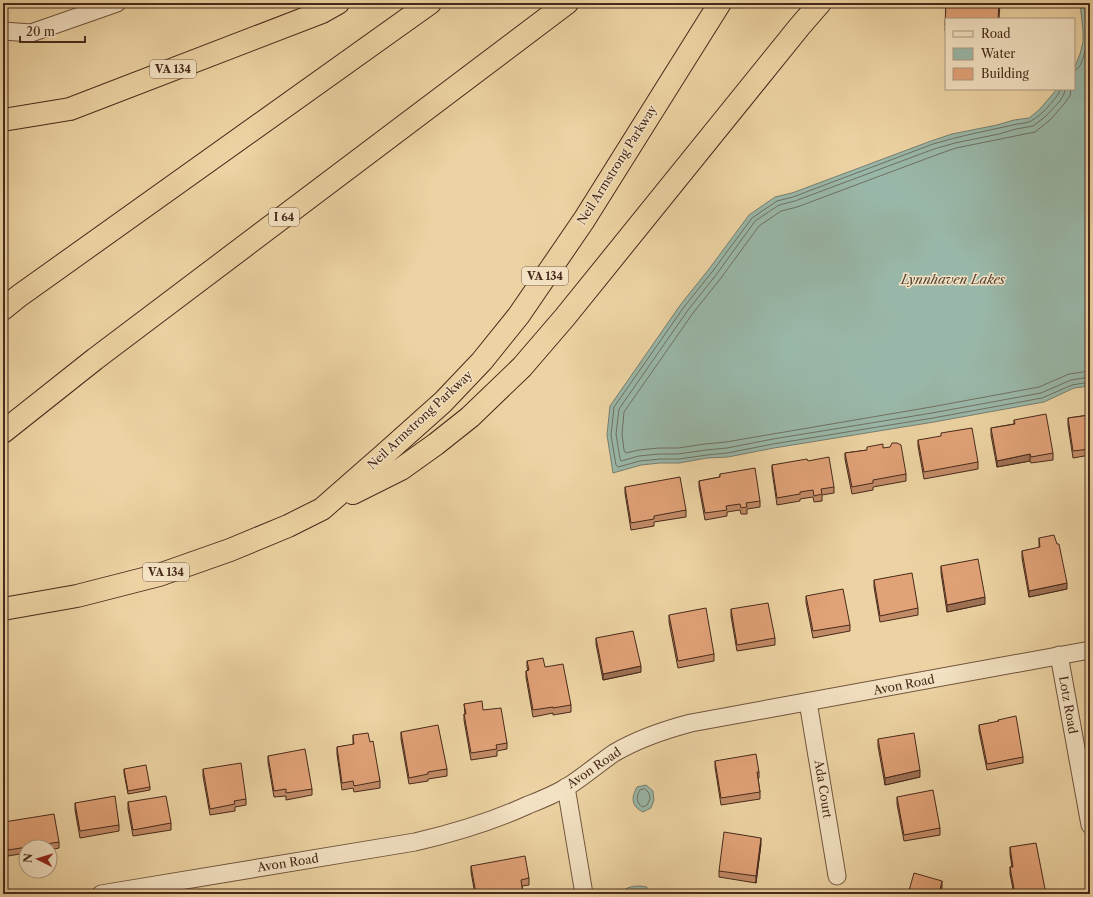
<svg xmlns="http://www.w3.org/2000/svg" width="1093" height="897" font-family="'Libre Caslon Text',serif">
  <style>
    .water { fill: #99b7a8; stroke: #787e6f }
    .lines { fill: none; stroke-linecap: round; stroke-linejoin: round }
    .shore { stroke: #707061; stroke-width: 1 }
    .minor-casing { stroke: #70543c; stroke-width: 19 }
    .motorway-casing { stroke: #47291a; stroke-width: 24 }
    .minor { stroke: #f3e2c3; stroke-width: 17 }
    .motorway { stroke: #edd3a3; stroke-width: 22 }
    .wall { fill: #c28b67; stroke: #47291a }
    .shaded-wall { fill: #9e7154; stroke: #47291a }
    .building { fill: #e2a278; stroke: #47291a }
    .labels { text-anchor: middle; stroke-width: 3; stroke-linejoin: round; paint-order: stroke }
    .shield { fill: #f3e2c3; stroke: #7b604d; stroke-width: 1 }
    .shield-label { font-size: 11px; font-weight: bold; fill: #47291a }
    .street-label { font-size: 12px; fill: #47291a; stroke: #f3e2c3 }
    .water-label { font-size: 13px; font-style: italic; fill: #574536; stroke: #f3e2c3 }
  </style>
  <rect width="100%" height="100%" fill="#edd3a3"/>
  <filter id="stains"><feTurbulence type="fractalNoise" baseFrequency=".005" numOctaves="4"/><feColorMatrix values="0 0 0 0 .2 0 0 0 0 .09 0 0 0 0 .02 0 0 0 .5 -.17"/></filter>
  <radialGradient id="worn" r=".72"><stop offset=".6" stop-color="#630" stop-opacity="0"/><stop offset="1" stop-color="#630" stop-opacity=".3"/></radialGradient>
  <!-- water -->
  <g class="water">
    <polygon points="1080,3 1090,3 1090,386 1074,388 1044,402 934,422 774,448 728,457 707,458 679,463 660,463 641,465 613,473 607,435 610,406 681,304 709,269 749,215 775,197 792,193 931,141 952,134 997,125 1014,120 1029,118 1039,110 1057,89 1074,89 1074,69 1080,54 1083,42 1083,31"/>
    <path d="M646 785 653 791 654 800 651 808 643 812C631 806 631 798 637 787Z"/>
    <path d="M640 886 647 887 646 894H622L621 892C627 887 633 886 640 886Z"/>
  </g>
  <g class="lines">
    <!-- shore -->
    <g class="shore">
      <path d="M1074 70C1079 69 1080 66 1082 61 1089 43 1089 22 1084 3"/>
      <path d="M1060 89 1059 93C1052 103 1042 115 1031 121 1026 124 1019 123 1013 125 986 131 959 136 933 144L793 197 777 201 752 218 712 272 684 307 614 407 611 435 616 465 618 467 640 461 660 459H679L707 455 727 453 773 444 933 418 1042 398 1072 385 1090 382"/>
      <polyline points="1065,89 1064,94 1060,101 1046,116 1033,126 1016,129 999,134 955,143 934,149 795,201 779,205 755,221 716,275 688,310 619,409 616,434 620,459 621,461 639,456 659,454 678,454 706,450 727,448 773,439 932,413 1041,393 1071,380 1090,377"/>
      <polyline points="1071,89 1070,96 1064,104 1050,120 1035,132 956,148 936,155 797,207 781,211 759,226 721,278 693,313 624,412 622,434 624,450 625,452 626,453 639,450 659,448 678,448 705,444 726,442 931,407 1039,387 1069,374 1090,371"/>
      <path d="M645 789 649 793 650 799 647 805 643 807C636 804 636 796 640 790Z"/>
    </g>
    <defs>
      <g id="minor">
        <polyline points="3,31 31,33 117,3"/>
        <polyline points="1059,655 1090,825"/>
        <polyline points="808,702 837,876"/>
        <polyline points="566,787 584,894"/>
        <path d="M101 894 415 842C454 833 491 822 528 805 541 800 555 794 567 787 583 777 598 764 614 753 638 739 664 730 691 723L1090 650"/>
      </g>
      <g id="motorway">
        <polyline points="3,120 70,109 322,12 338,3"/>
        <polyline points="3,309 19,296 430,3"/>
        <polyline points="3,432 95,359 567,3"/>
        <polyline points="353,493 401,469 436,444 470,417 522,367 565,317 800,26 820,3"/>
        <polyline points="3,609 77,596 159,575 230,550 288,526 322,509 387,452 443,402 482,361 519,315 584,220 720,3"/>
      </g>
    </defs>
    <!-- minor casing -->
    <use href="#minor" class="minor-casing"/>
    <!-- motorway casing -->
    <use href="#motorway" class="motorway-casing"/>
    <!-- minor -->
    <use href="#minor" class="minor"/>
    <!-- motorway -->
    <use href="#motorway" class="motorway"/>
  </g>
  <!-- wall -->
  <g class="wall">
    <polygon points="946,3 1000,3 999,19 946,19 946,31 945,31"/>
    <polygon points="1089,412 1090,412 1090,455 1073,458 1068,425 1068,418 1089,415"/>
    <polygon points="1014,420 1053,453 1053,460 1031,463 1030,461 997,467 991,435 991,428 1014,424"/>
    <polygon points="918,440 978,462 978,469 924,479 918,446"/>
    <polygon points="883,448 906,474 906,481 873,487 873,490 852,494 845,459 845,453"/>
    <polygon points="808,461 834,487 834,493 822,495 822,501 814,502 813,497 800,499 800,501 777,505 772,471 772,465"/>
    <polygon points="720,474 760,501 760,507 747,509 747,514 741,514 740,510 727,512 727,516 705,520 699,487 699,481 720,477"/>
    <polygon points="625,487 686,510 686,517 654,522 654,526 631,530 625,493"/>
    <polygon points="1086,536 1090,536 1090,562 1086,543"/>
    <polygon points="1039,538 1067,589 1029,597 1022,558 1022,551 1039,548"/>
    <polygon points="941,566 985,604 947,612 941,573"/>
    <polygon points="874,580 918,608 918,615 880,622 874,587"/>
    <polygon points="806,596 850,625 850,631 813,638 806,602"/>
    <polygon points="731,609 775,638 775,645 737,651 731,616"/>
    <polygon points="669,615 714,654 714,661 678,668 669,622"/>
    <polygon points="596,638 641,672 603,680 596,644"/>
    <polygon points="527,661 545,667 571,705 571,712 553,715 553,713 533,717 526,677 526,671 528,670 527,667"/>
    <polygon points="464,704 483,710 507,743 507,749 497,751 497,756 471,760 464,720 464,714 465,714"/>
    <polygon points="998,720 1023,757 1023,763 987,770 979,731 979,725 998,722"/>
    <polygon points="401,732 447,769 447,776 428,779 428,781 409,784 401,739"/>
    <polygon points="353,735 370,742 380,781 380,788 354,792 353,788 342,790 337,754 337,747 353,745"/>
    <polygon points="878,739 920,777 885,785 878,746"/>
    <polygon points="268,756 312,789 312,795 286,800 286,796 274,797 268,762"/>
    <polygon points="715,761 759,772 759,778 758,778 760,792 760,799 721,805 715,767"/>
    <polygon points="124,769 150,787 150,790 128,794 124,773"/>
    <polygon points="203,769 246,799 246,805 235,807 235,811 210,815 203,776"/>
    <polygon points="897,797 940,828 940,835 904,841 897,804"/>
    <polygon points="128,802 171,823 171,830 133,836 128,809"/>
    <polygon points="75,803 119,825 119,831 80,838 75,810"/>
    <polygon points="4,822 59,842 59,848 50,850 50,847 26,847 26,853 8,856 4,829"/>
    <polygon points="761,844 756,883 719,877 719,871"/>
    <polygon points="1010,847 1046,894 1014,894 1010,874 1010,867 1012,867 1010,854"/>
    <polygon points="471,866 529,878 529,885 522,886 523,894 475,894 471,872"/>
  </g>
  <!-- shaded-wall -->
  <g class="shaded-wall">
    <polygon points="1030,454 1030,461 997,467 997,461"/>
    <polygon points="1067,583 1067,589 1029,597 1029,591"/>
    <polygon points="985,597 985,604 947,612 947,605"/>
    <polygon points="641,666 641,672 603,680 603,674"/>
    <polygon points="920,770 920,777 885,785 885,778"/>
    <polygon points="761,838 761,844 756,883 756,876"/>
    <polygon points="942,881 942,888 941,894 939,894"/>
  </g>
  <!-- building -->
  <g class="building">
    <polygon points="946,3 999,3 998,19 946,19 946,25 945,25"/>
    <polygon points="1089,412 1090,412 1090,449 1073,451 1068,418 1090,415"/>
    <polygon points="1046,414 1053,453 1031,457 1030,454 997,461 991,428 1015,424 1014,420"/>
    <polygon points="972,428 978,462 924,472 918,440 941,436 941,433"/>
    <polygon points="892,443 897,443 901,445 906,474 873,480 873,483 852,487 845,453 867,450 867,447 883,444 883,448 890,447"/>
    <polygon points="829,457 834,487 821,489 822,494 814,496 813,490 800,492 800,494 777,498 772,465 807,459 808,461"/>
    <polygon points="755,468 760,501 746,503 747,507 741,508 740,504 726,506 727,510 705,513 699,481 720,477 720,474"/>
    <polygon points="680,477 686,510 654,516 654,519 631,523 625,487"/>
    <polygon points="1054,535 1057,544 1059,544 1067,583 1029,591 1022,551 1040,547 1039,538"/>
    <polygon points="1086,536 1090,536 1090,556"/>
    <polygon points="978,559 985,597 947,605 941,566"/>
    <polygon points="912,573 918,608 880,616 874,580"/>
    <polygon points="843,589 850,625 813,631 806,596"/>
    <polygon points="768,603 775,638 737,645 731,609"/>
    <polygon points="706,608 714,654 678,661 669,615"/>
    <polygon points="633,631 641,666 603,674 596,638"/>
    <polygon points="543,658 545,667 563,664 571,705 553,708 553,707 533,710 526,671 529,670 527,661"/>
    <polygon points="482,701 483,710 501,708 507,743 496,745 497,749 471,753 464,714 466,714 464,704"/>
    <polygon points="1016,716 1023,757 987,764 979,725 999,721 998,720"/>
    <polygon points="438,725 447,769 428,772 428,774 409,778 401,732"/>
    <polygon points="368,733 370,742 373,741 380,781 354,786 353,781 342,783 337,747 354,744 353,735"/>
    <polygon points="914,733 920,770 885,778 878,739"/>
    <polygon points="305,749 312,789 286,793 286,789 274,791 268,756"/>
    <polygon points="756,754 759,772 757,772 760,792 721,798 715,761"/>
    <polygon points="241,763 246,799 234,801 235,804 210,809 203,769"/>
    <polygon points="146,765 150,787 128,791 124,769"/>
    <polygon points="933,790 940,828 904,835 897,797"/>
    <polygon points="115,796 119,825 80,831 75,803"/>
    <polygon points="166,796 171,823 133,830 128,802"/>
    <polygon points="54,814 59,842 8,850 4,822"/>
    <polygon points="724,832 761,838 756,876 719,871"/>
    <polygon points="1036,843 1046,894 1015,894 1010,867 1013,867 1010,847"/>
    <polygon points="525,856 529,878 521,880 523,894 476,894 471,866"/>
    <polygon points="914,873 942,881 939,894 908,894"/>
  </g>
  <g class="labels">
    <!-- shield labels -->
    <g class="shield">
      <rect x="150" y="60" width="46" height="18" rx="3"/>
      <rect x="269" y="208" width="30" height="18" rx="3"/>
      <rect x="522" y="267" width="46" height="18" rx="3"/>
      <rect x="143" y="563" width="46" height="18" rx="3"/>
    </g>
    <g class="shield-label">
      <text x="173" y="73">VA 134</text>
      <text x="284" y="221">I 64</text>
      <text x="545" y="280">VA 134</text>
      <text x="166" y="576">VA 134</text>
    </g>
    <!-- street labels -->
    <g class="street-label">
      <text transform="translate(617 165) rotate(-58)" y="4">Neil Armstrong Parkway</text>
      <text transform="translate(420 420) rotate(-43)" y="4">Neil Armstrong Parkway</text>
      <text transform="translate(904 685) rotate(-11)" y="4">Avon Road</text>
      <text transform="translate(1068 705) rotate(80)" y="4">Lotz Road</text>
      <text transform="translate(594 768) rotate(-34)" y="4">Avon Road</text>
      <text transform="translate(823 789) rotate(81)" y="4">Ada Court</text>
      <text transform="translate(288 863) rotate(-9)" y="4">Avon Road</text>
    </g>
    <!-- water labels -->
    <g class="water-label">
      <text x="953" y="284">Lynnhaven Lakes</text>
    </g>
  </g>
  <!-- margin -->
  <rect width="1093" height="897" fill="none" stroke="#edd3a3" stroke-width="16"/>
  <rect x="4" y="4" width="1085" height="889" fill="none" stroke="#47291a" stroke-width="2"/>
  <rect x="8" y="8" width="1077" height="881" fill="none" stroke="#47291a"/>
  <!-- legend -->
  <rect x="945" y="18" width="130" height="72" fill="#f3e2c3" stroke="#ae987f"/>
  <rect x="953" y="31" width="20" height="6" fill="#f3e2c3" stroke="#ae987f"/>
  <text x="981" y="38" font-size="12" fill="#47291a">Road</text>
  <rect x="953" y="48" width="20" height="12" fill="#99b7a8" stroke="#ae987f"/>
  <text x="981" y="58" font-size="12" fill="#47291a">Water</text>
  <rect x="953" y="68" width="20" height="12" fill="#e2a278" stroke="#ae987f"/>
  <text x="981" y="78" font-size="12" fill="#47291a">Building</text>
  <!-- north arrow -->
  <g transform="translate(38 859) rotate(275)"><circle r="19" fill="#f3e2c3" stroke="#ae987f"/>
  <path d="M0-3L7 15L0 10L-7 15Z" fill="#8f2418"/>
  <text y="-6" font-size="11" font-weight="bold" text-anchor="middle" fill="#47291a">N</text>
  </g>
  <!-- scale -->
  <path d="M20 36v6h65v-6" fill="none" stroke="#47291a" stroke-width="2"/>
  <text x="26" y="36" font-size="12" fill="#47291a" stroke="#f3e2c3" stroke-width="3" paint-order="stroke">20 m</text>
  <rect width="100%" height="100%" filter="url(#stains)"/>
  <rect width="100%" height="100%" fill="url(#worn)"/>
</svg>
